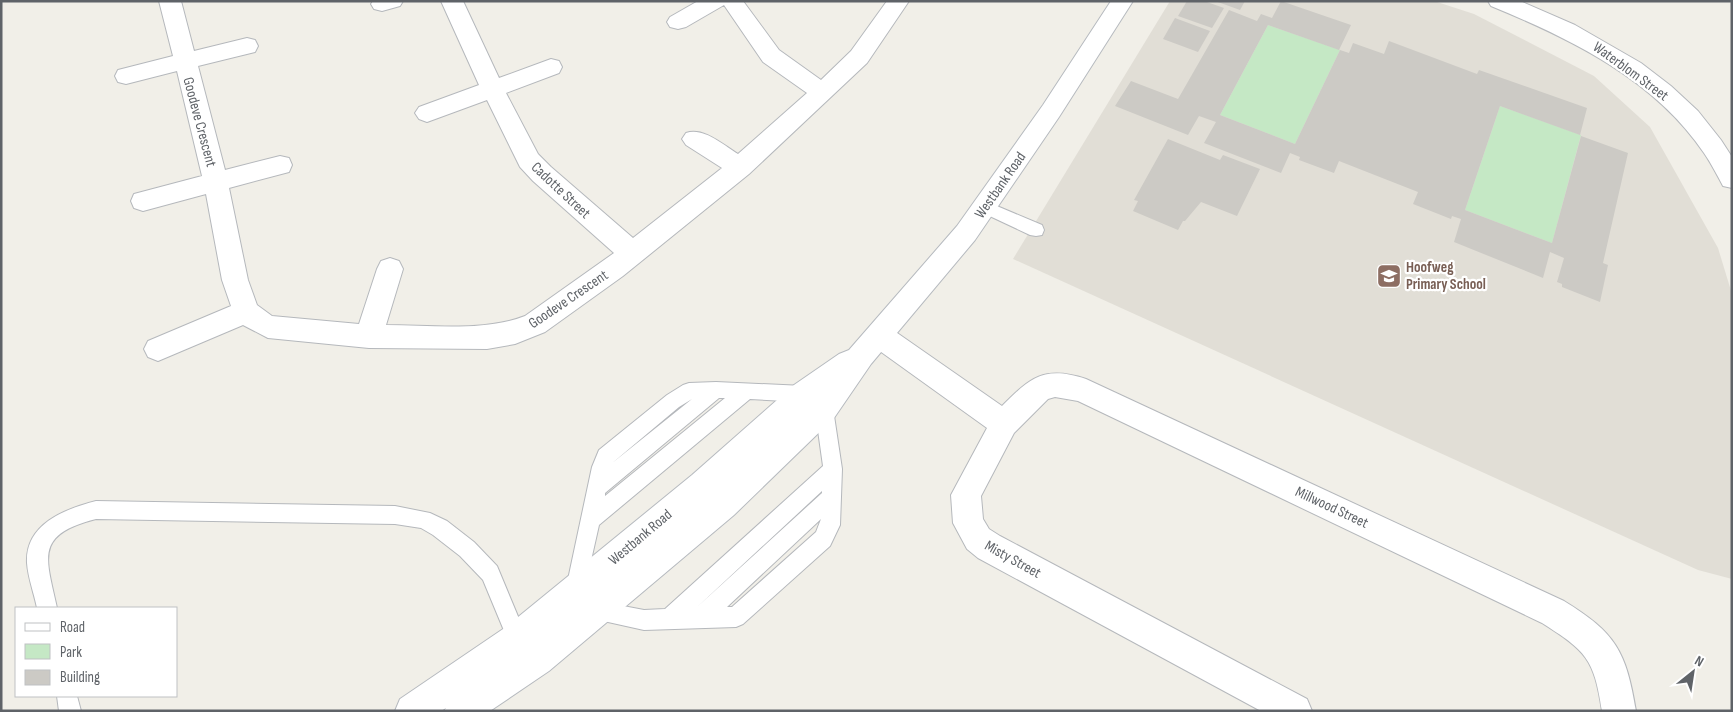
<svg xmlns="http://www.w3.org/2000/svg" width="1733" height="712" font-family="'Sofia Sans Condensed',sans-serif">
  <style>
    .education { fill: #e1ded6 }
    .green { fill: #c5e8c5 }
    .building { fill: #cccac5 }
    .lines { fill: none; stroke-linecap: round; stroke-linejoin: round }
    .lane-casing { stroke: #b5b8bc; stroke-width: 2 }
    .street-casing { stroke: #b5b8bc; stroke-width: 2 }
    .secondary-casing { stroke: #b6babf; stroke-width: 2 }
    .lane { fill: #fff; fill-rule: evenodd }
    .street { fill: #fff; fill-rule: evenodd }
    .secondary { fill: #fff; fill-rule: evenodd }
    .labels { text-anchor: middle; stroke-width: 4.5; stroke-linejoin: round; paint-order: stroke }
    .street-label { font-size: 15px; fill: #5f6368; stroke: #fff }
    .education-label { font-size: 15px; font-weight: bold; fill: #785e54; stroke: #fff; text-anchor: start }
  </style>
  <rect width="100%" height="100%" fill="#f1efe8"/>
  <!-- education -->
  <polygon class="education" points="1170,1 1434,1 1474,14 1594,76 1650,127 1718,248 1732,294 1732,579 1698,570 1013,259"/>
  <!-- green -->
  <g class="green">
    <polygon points="1268,25 1340,50 1295,144 1220,115"/>
    <polygon points="1500,106 1581,135 1552,243 1465,210"/>
  </g>
  <!-- building -->
  <g class="building">
    <polygon points="1187,1 1204,1 1224,8 1212,28 1178,16"/>
    <polygon points="1215,1 1245,1 1240,10"/>
    <polygon points="1281,1 1351,25 1339,50 1268,25 1220,115 1295,144 1340,50 1349,53 1353,43 1384,54 1389,41 1477,74 1479,70 1587,108 1580,135 1500,106 1465,210 1552,243 1581,136 1628,153 1603,263 1608,265 1600,302 1562,287 1562,284 1557,282 1564,258 1550,252 1543,278 1454,242 1461,219 1452,216 1451,219 1413,204 1418,192 1339,161 1334,173 1299,160 1300,157 1290,153 1281,173 1204,143 1216,122 1199,116 1188,135 1115,106 1131,81 1178,99 1229,10 1257,21 1261,14 1272,18"/>
    <polygon points="1175,18 1210,31 1198,52 1163,39"/>
    <polygon points="1168,139 1220,160 1223,155 1260,169 1237,216 1201,202 1185,221 1183,221 1178,230 1133,211 1138,201 1134,200"/>
  </g>
  <g class="lines">
    <defs>
      <g id="lane">
        <polygon points="985,201 1042,225 1044,230 1042,235 1036,236 1030,235 979,211 977,207 979,203"/>
        <path d="M716 382 804 386 810 388 813 394 810 400 804 402 750 399 599 525 583 596 576 599 569 596 566 589 592 467 599 450 667 395 683 385 689 383ZM719 398H725L605 496V493ZM692 399 611 464 679 407Z"/>
        <path d="M824 401 830 403 833 409 842 469 840 525 830 546 743 624 736 627 644 630 590 618 587 611 590 604 597 601 644 610 665 609 823 466 815 409 818 403ZM822 491V493L696 608ZM821 519 816 532 732 607H727Z"/>
        <path d="M96 501 395 506 430 513 447 521 474 542 497 566 527 638 524 645 517 648 510 645 483 580 460 556 433 535 421 528 395 524 96 519C34 535 46 557 57 608H37C34 593 28 578 27 563 25 524 65 509 96 501Z"/>
        <polygon points="57,696 77,696 81,711 59,711"/>
      </g>
      <g id="street">
        <path d="M159 1H181L194 51 247 38 255 40 258 46 255 52 198 66 225 170 280 156 289 158 292 165 289 172 229 188 248 280 257 305 272 316 359 324 377 269 381 261 390 258 399 261 403 269 386 325C430 325 484 332 525 316L614 253 533 181 520 167 487 100 427 122 419 119 415 113 419 107 479 85 441 1H463L499 78 551 59 559 61 562 67 559 73 506 93 538 154 551 167 633 238 722 168 686 145 682 139 686 133C704 127 723 145 738 154L807 93 763 62 724 5 686 27 678 29 670 27 667 22 670 17 698 1H743L779 50 821 80 851 51 887 1H909L867 63 749 174 623 276 545 332 515 344 487 349 369 348 268 338 243 325 158 361 148 357 144 349 148 341 231 306 222 280 206 194 143 211 134 208 131 201 134 194 202 176 177 71 126 84 118 82 115 76 118 70 173 56Z"/>
        <polygon points="373,1 403,1 400,6 382,11 374,9 371,4"/>
        <path d="M1488 1H1520L1575 25 1641 63 1671 86 1698 111 1721 140 1732 157V188L1723 186C1717 175 1711 163 1704 153 1654 79 1571 39 1491 6Z"/>
        <path d="M880 324 890 328 1002 406C1030 378 1044 365 1086 379L1564 601C1616 633 1626 651 1636 711H1602C1594 658 1586 651 1542 623L1078 401 1055 397 1048 399 1014 433 981 496 983 519 989 529 1000 536 1307 699 1312 711H1261L978 558 967 549 953 523 951 495 987 428 870 344 866 336 870 328Z"/>
      </g>
      <polygon id="secondary" points="1111,1 1133,1 1059,117 975,240 871,364 834,418 734,515 549,671 490,711 444,711 446,708 441,711 395,711 400,699 506,627 692,475 794,385 839,354 849,350 957,226 1043,105"/>
    </defs>
    <!-- lane casing -->
    <use href="#lane" class="lane-casing"/>
    <!-- street casing -->
    <use href="#street" class="street-casing"/>
    <!-- secondary casing -->
    <use href="#secondary" class="secondary-casing"/>
    <!-- lane -->
    <use href="#lane" class="lane"/>
    <!-- street -->
    <use href="#street" class="street"/>
    <!-- secondary -->
    <use href="#secondary" class="secondary"/>
  </g>
  <!-- icons -->
  <defs>
    <symbol id="school-square" viewBox="-11 -11 22 22"><rect x="-9" y="-9" width="18" height="18" rx="4" fill="#8d6e63" stroke="#fff"/><path d="M0-5L7-2L0 1L-7-2ZM-4 1L0 2.5L4 1V4Q0 6-4 4Z" fill="#fff"/></symbol>
  </defs>
  <g fill-rule="evenodd">
    <use href="#school-square" x="1375" y="262" width="28" height="28"/>
  </g>
  <g class="labels">
    <!-- street labels -->
    <g class="street-label">
      <text transform="translate(1631 71) rotate(36)" y="5">Waterblom Street</text>
      <text transform="translate(200 122) rotate(75)" y="5">Goodeve Crescent</text>
      <text transform="translate(1000 185) rotate(-55)" y="5">Westbank Road</text>
      <text transform="translate(561 190) rotate(43)" y="5">Cadotte Street</text>
      <text transform="translate(568 299) rotate(-34)" y="5">Goodeve Crescent</text>
      <text transform="translate(1332 507) rotate(25)" y="5">Millwood Street</text>
      <text transform="translate(640 537) rotate(-40)" y="5">Westbank Road</text>
      <text transform="translate(1013 559) rotate(29)" y="5">Misty Street</text>
    </g>
    <!-- education labels -->
    <g class="education-label">
      <text x="1406" y="272">Hoofweg<tspan x="1406" dy="17">Primary School</tspan></text>
    </g>
  </g>
  <!-- border -->
  <rect width="1733" height="712" fill="none" stroke="#5f6368" stroke-width="5"/>
  <!-- legend -->
  <rect x="15" y="607" width="162" height="90" fill="#ffffff" stroke="#bfc1c3"/>
  <rect x="25" y="623" width="25" height="8" fill="#ffffff" stroke="#bfc1c3"/>
  <text x="60" y="632" font-size="15" fill="#5f6368">Road</text>
  <rect x="25" y="644" width="25" height="15" fill="#c5e8c5" stroke="#bfc1c3"/>
  <text x="60" y="657" font-size="15" fill="#5f6368">Park</text>
  <rect x="25" y="670" width="25" height="15" fill="#cccac5" stroke="#bfc1c3"/>
  <text x="60" y="682" font-size="15" fill="#5f6368">Building</text>
  <!-- north arrow -->
  <g transform="translate(1693 672) rotate(30)" stroke="#ffffff" stroke-width="4" paint-order="stroke">
  <path d="M0-4L9 19L0 12L-9 19Z" fill="#5f6368"/>
  <text y="-8" font-size="14" font-weight="bold" text-anchor="middle" fill="#5f6368">N</text>
  </g>
</svg>
